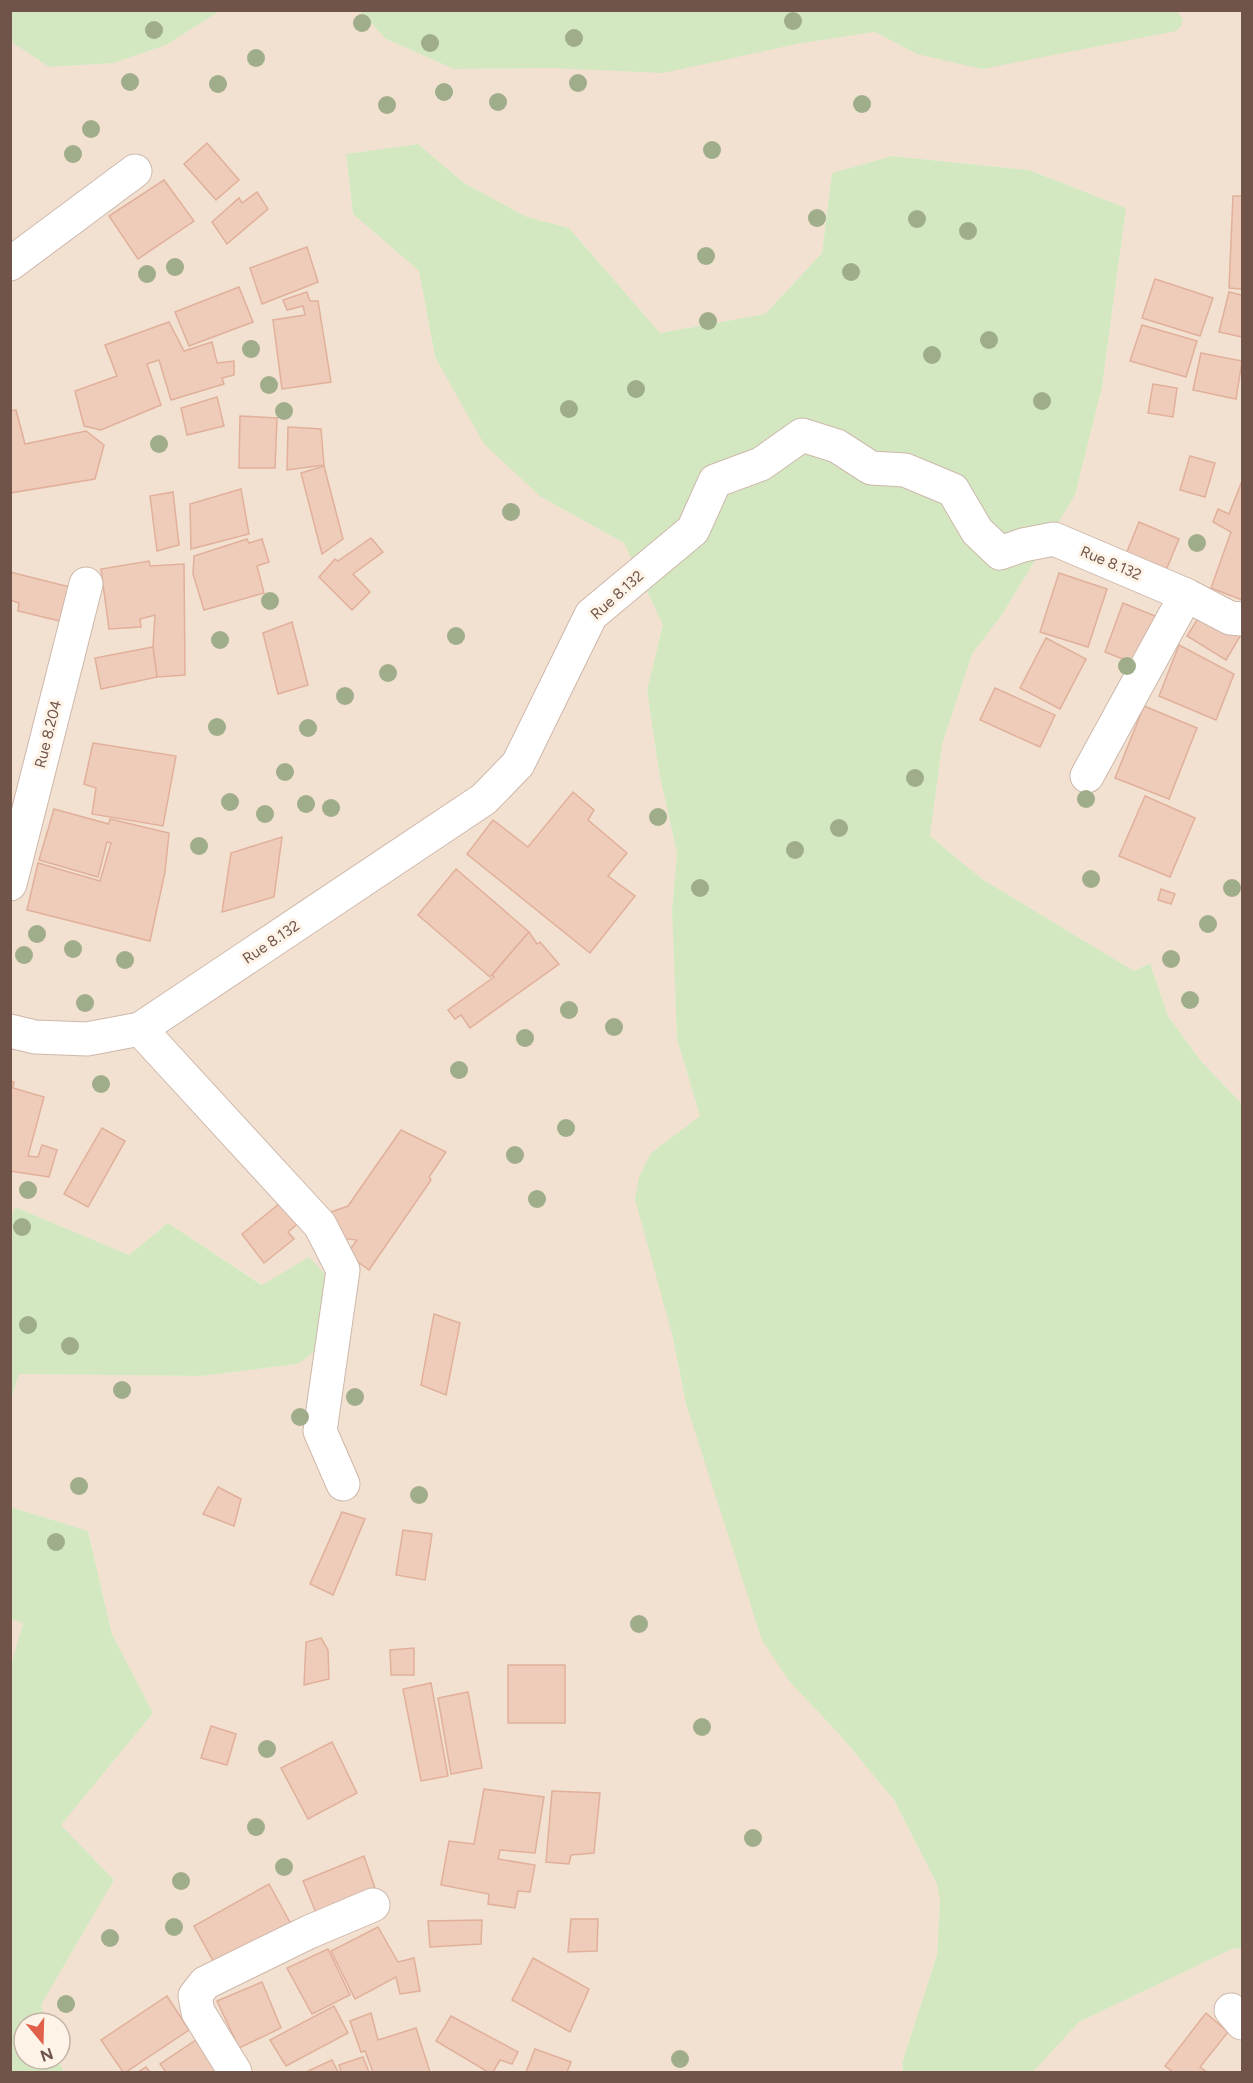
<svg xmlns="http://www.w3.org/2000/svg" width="1253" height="2083" font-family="Figtree,sans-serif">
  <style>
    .residential { fill: #f2e0d0 }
    .green { fill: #d3e8c1 }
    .building { fill: #efcbba; stroke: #e1b09b; stroke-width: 1.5 }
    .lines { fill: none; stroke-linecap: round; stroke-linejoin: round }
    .minor-casing { stroke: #ceb8ab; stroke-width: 35 }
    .minor { stroke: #fff; stroke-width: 33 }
    .tree { fill: #a0ad8a }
    .labels { text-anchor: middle; stroke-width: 6; stroke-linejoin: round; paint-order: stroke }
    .street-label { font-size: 15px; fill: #715449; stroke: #fef3e7 }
  </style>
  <rect width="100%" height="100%" fill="#fbefe1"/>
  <!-- residential -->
  <g class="residential">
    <polygon points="360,10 386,39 454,69 553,68 797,44 875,32 917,54 1183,19 1176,11 1242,11 1242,1104 1201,1061 1168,1016 1150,963 1134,971 982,879 930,836 942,745 972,654 1003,613 1075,495 1102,387 1126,208 1029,170 892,156 832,173 822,253 765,314 660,333 569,228 527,217 464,183 418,144 346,154 353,214 419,271 435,358 541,497 624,543 663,625 647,690 659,772 677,853 672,911 677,1039 700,1116 651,1153 672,1334 686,1404 789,1681 840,1735 894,1800 937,1884 940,1901 937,1955 902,2063 903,2072 64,2072 58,2059 60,2059 60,2023 46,2023 41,2005 114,1880 61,1825 153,1713 112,1634 88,1531 11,1507 11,1400 19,1374 201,1376 298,1364 309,1257 263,1285 168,1223 129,1255 15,1207 11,1222 11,37 13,43 49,67 114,63 166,45 220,11"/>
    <polygon points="11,1619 23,1622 11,1669"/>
    <polygon points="1242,1948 1242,2072 1033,2072 1079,2022 1232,1949"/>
  </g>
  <!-- green -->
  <g class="green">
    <polygon points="1176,10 1183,19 1181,26 1176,31 982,69 917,54 875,32 797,44 663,73 553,68 454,69 386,39 360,11"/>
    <polygon points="10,11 11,10 220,11 166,45 114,63 49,67 13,43 11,37"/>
    <polygon points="418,144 464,183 527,217 569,228 660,333 765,314 822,253 832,173 892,156 1029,170 1126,208 1102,387 1075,495 1003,613 972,654 942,745 930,836 982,879 1134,971 1150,963 1168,1016 1201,1061 1242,1104 1242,1948 1232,1949 1079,2022 1033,2072 903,2072 902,2063 937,1955 940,1901 937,1884 894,1800 840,1735 789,1681 762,1640 686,1404 672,1334 635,1199 639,1177 651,1153 700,1116 677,1039 672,911 677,853 659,772 647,690 663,625 624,543 541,497 484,444 435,357 419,271 353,214 346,154"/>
    <polygon points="15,1207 129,1255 168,1223 262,1285 309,1257 334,1284 327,1342 298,1364 201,1376 19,1374 11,1400 10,1222"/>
    <polygon points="11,1507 88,1531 112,1634 153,1713 61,1825 114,1880 41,2005 46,2023 24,2023 24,2059 58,2059 64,2072 11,2072 10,1669 23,1623 11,1619"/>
  </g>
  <!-- building -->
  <g class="building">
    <polygon points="207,143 239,180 216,200 184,164"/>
    <polygon points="164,180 194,221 138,259 109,216"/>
    <polygon points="257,192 268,209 227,244 212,222 239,198 242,203"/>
    <polygon points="1233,196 1242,196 1242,289 1229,288"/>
    <polygon points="307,247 318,282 262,304 250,268"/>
    <polygon points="1155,279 1213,298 1200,336 1142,318"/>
    <polygon points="239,287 253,322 189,346 175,312"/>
    <polygon points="307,292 310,301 318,301 331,382 282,389 273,320 305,315 303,306 287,310 283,300"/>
    <polygon points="1229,292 1242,295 1242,337 1219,332"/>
    <polygon points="169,322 184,351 212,342 217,363 234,361 234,375 222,378 224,384 171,400 159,360 147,364 161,405 101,430 84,426 75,391 117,376 105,345"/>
    <polygon points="1142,325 1197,341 1186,377 1130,361"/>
    <polygon points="1201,353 1242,361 1236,399 1193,390"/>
    <polygon points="1153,384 1177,388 1173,417 1148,413"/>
    <polygon points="217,397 224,426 187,435 181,408"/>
    <polygon points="16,410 25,444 86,431 104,445 95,479 10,493 10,411"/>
    <polygon points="240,416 277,418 275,468 239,468"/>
    <polygon points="288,427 321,429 324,465 287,470"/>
    <polygon points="1190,456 1215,463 1205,497 1180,490"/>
    <polygon points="324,466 343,539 322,554 301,473"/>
    <polygon points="1242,481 1242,600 1211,588 1231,532 1213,522 1218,509 1229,514"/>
    <polygon points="241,489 249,534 191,549 190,504"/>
    <polygon points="173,492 179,545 157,551 150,496"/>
    <polygon points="1139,522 1179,539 1164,575 1124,559"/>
    <polygon points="371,538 383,552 353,574 370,592 352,610 319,577 335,559 338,561"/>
    <polygon points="247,539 249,543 262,539 269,562 257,566 264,593 204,610 193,574 194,556"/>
    <polygon points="149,561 150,566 184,564 185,675 157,677 153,647 155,615 140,619 141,627 109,629 101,569"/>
    <polygon points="10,572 70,587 60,621 18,611 19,603 10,600"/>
    <polygon points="1059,573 1107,589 1088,647 1040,632"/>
    <polygon points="1123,603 1160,618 1141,666 1105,652"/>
    <polygon points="1204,609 1242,633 1226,660 1187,636"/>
    <polygon points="292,622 308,685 278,694 263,633"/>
    <polygon points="1046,638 1086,659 1060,709 1020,688"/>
    <polygon points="1179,645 1234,674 1216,720 1159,696"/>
    <polygon points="153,647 157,677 101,689 95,658"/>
    <polygon points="995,688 1055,715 1040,747 980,720"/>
    <polygon points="1144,706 1197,728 1169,799 1115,778"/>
    <polygon points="93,743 176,756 163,826 92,814 96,788 84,784"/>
    <polygon points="573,792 594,810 588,820 627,853 608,876 635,896 590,953 467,854 493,820 528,847"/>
    <polygon points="1145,796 1195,818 1170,877 1119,856"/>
    <polygon points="54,809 109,824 110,819 169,833 165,872 150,941 27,910 38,863 100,881 111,843 107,842 98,877 39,860"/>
    <polygon points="282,837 274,897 222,912 231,853"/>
    <polygon points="456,869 529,932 490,977 418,915"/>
    <polygon points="1161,889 1175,894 1171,904 1158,900"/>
    <polygon points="529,932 537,944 540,942 559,964 470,1028 461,1015 455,1019 448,1010 494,977 492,975"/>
    <polygon points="10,1081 14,1082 13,1088 44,1097 28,1156 38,1157 42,1145 57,1150 49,1177 10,1171"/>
    <polygon points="102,1128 125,1141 88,1207 64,1194"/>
    <polygon points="401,1130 446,1152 429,1177 431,1180 369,1270 347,1254 357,1240 330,1237 325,1214 348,1206"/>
    <polygon points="285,1199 302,1220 288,1232 294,1239 264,1263 242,1234"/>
    <polygon points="434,1314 460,1323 446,1395 421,1385"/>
    <polygon points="218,1487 241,1499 234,1526 203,1514"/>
    <polygon points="342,1512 365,1519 333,1595 310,1584"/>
    <polygon points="403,1530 432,1534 425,1580 396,1575"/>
    <polygon points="321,1638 328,1650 329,1679 304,1685 306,1642"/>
    <polygon points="414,1648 414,1675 391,1675 390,1650"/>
    <rect x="508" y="1665" width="57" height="58"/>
    <polygon points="431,1683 448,1776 421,1781 403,1689"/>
    <polygon points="468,1692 482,1768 451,1774 438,1698"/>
    <polygon points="211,1726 236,1734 227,1765 201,1758"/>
    <polygon points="332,1742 357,1793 308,1819 281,1768"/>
    <polygon points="484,1789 544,1797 535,1853 500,1850 498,1859 535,1865 530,1892 518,1891 515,1908 488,1904 489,1894 441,1885 449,1841 474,1844"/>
    <polygon points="552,1791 600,1793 594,1853 571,1855 569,1864 546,1862"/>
    <polygon points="364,1856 377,1894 319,1920 303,1881"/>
    <polygon points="269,1884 292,1926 216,1966 194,1926"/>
    <polygon points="571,1919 598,1919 597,1951 568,1952"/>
    <polygon points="482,1920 481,1944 430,1947 428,1921"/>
    <polygon points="378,1927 398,1962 414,1958 420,1991 400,1994 396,1977 355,1999 331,1951"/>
    <polygon points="328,1949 350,1995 312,2014 287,1968"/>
    <polygon points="533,1958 589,1989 570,2032 512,2000"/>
    <polygon points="262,1982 281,2028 239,2048 217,2001"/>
    <polygon points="167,1996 189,2030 126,2072 123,2072 101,2040"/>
    <polygon points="334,2006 348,2033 286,2066 270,2040"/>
    <polygon points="371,2013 378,2040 416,2028 430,2072 373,2072 365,2051 361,2052 350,2021"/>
    <polygon points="1206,2013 1228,2032 1200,2067 1207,2072 1173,2072 1165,2066"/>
    <polygon points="451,2016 518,2052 512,2064 500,2060 493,2072 488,2072 436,2041"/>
    <polygon points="199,2038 221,2072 166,2072 160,2064"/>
    <polygon points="535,2049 571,2062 567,2072 526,2072"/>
    <polygon points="363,2057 369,2072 341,2072 339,2065"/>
    <polygon points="332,2060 338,2072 306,2072"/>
    <polygon points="146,2067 150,2072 138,2072"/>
  </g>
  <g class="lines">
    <defs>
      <g id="minor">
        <polyline points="10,264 135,171"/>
        <polyline points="1087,776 1186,595"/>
        <polyline points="10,884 86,584"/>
        <polyline points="140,1029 320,1225 343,1270 320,1431 343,1484"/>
        <polyline points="10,1031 35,1037 87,1039 140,1029 484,799 518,764 591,615 693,530 715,481 761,464 802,435 837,446 871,468 905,470 953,490 977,531 1000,553 1023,545 1054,539 1186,595 1230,618 1242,619"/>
        <polyline points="1231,2010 1242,2023"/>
        <polyline points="235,2072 198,2012 195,1996 205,1983 309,1932 373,1905"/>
      </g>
    </defs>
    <!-- minor casing -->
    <use href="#minor" class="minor-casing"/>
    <!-- minor -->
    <use href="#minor" class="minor"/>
  </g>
  <!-- trees -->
  <g class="tree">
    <circle cx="793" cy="21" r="9"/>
    <circle cx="362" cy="23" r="9"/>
    <circle cx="154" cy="30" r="9"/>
    <circle cx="574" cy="38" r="9"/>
    <circle cx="430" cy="43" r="9"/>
    <circle cx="256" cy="58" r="9"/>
    <circle cx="130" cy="82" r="9"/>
    <circle cx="578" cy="83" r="9"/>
    <circle cx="218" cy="84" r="9"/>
    <circle cx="444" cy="92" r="9"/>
    <circle cx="498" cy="102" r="9"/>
    <circle cx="862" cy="104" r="9"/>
    <circle cx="387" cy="105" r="9"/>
    <circle cx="91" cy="129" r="9"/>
    <circle cx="712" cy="150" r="9"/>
    <circle cx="73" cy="154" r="9"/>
    <circle cx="817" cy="218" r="9"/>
    <circle cx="917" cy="219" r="9"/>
    <circle cx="968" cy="231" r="9"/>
    <circle cx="706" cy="256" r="9"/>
    <circle cx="175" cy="267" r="9"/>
    <circle cx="851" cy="272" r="9"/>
    <circle cx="147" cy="274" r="9"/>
    <circle cx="708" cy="321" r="9"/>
    <circle cx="989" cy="340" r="9"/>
    <circle cx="251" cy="349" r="9"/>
    <circle cx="932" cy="355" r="9"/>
    <circle cx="269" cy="385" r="9"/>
    <circle cx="636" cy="389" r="9"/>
    <circle cx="1042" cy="401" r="9"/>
    <circle cx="569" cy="409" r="9"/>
    <circle cx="284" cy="411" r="9"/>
    <circle cx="159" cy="444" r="9"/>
    <circle cx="511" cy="512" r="9"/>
    <circle cx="1197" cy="543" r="9"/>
    <circle cx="270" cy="601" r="9"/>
    <circle cx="456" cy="636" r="9"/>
    <circle cx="220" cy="640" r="9"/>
    <circle cx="1127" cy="666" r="9"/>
    <circle cx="388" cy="673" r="9"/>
    <circle cx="345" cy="696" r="9"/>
    <circle cx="217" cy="727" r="9"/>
    <circle cx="308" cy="728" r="9"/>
    <circle cx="285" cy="772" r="9"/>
    <circle cx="915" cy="778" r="9"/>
    <circle cx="1086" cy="799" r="9"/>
    <circle cx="230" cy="802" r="9"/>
    <circle cx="306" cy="804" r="9"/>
    <circle cx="331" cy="808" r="9"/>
    <circle cx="265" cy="814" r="9"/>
    <circle cx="658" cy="817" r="9"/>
    <circle cx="839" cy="828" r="9"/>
    <circle cx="199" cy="846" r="9"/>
    <circle cx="795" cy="850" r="9"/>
    <circle cx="1091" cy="879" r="9"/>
    <circle cx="700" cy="888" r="9"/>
    <circle cx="1232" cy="888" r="9"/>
    <circle cx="1208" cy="924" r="9"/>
    <circle cx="37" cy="934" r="9"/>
    <circle cx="73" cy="949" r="9"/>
    <circle cx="24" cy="955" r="9"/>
    <circle cx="1171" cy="959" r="9"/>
    <circle cx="125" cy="960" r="9"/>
    <circle cx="1190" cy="1000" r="9"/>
    <circle cx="85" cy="1003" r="9"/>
    <circle cx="569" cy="1010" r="9"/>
    <circle cx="614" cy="1027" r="9"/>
    <circle cx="525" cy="1038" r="9"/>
    <circle cx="459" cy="1070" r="9"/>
    <circle cx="101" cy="1084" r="9"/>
    <circle cx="566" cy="1128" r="9"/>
    <circle cx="515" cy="1155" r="9"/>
    <circle cx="28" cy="1190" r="9"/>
    <circle cx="537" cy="1199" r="9"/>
    <circle cx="22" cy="1227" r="9"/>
    <circle cx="28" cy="1325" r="9"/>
    <circle cx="70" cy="1346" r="9"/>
    <circle cx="122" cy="1390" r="9"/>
    <circle cx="355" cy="1397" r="9"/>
    <circle cx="300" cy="1417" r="9"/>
    <circle cx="79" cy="1486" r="9"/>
    <circle cx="419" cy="1495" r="9"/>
    <circle cx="56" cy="1542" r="9"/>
    <circle cx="639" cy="1624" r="9"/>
    <circle cx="702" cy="1727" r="9"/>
    <circle cx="267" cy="1749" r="9"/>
    <circle cx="256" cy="1827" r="9"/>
    <circle cx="753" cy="1838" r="9"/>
    <circle cx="284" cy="1867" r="9"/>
    <circle cx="181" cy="1881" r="9"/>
    <circle cx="174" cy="1927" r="9"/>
    <circle cx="110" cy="1938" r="9"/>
    <circle cx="66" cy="2004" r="9"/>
    <circle cx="680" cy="2059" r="9"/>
  </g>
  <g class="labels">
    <!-- street labels -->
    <g class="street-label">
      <text transform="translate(1111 563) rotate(23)" y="5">Rue 8.132</text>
      <text transform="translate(617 595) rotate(-42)" y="5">Rue 8.132</text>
      <text transform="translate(48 734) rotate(-76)" y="5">Rue 8.204</text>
      <text transform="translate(271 942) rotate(-34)" y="5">Rue 8.132</text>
    </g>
  </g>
  <!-- border -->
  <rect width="1253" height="2083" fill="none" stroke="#715449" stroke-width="24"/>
  <!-- north arrow -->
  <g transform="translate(42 2041) rotate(161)"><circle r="28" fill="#fef3e7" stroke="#c6b3a8" stroke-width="1.5"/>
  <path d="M0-4.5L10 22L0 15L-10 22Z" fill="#e1604a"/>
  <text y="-9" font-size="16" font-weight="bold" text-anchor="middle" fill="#715449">N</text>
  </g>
</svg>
